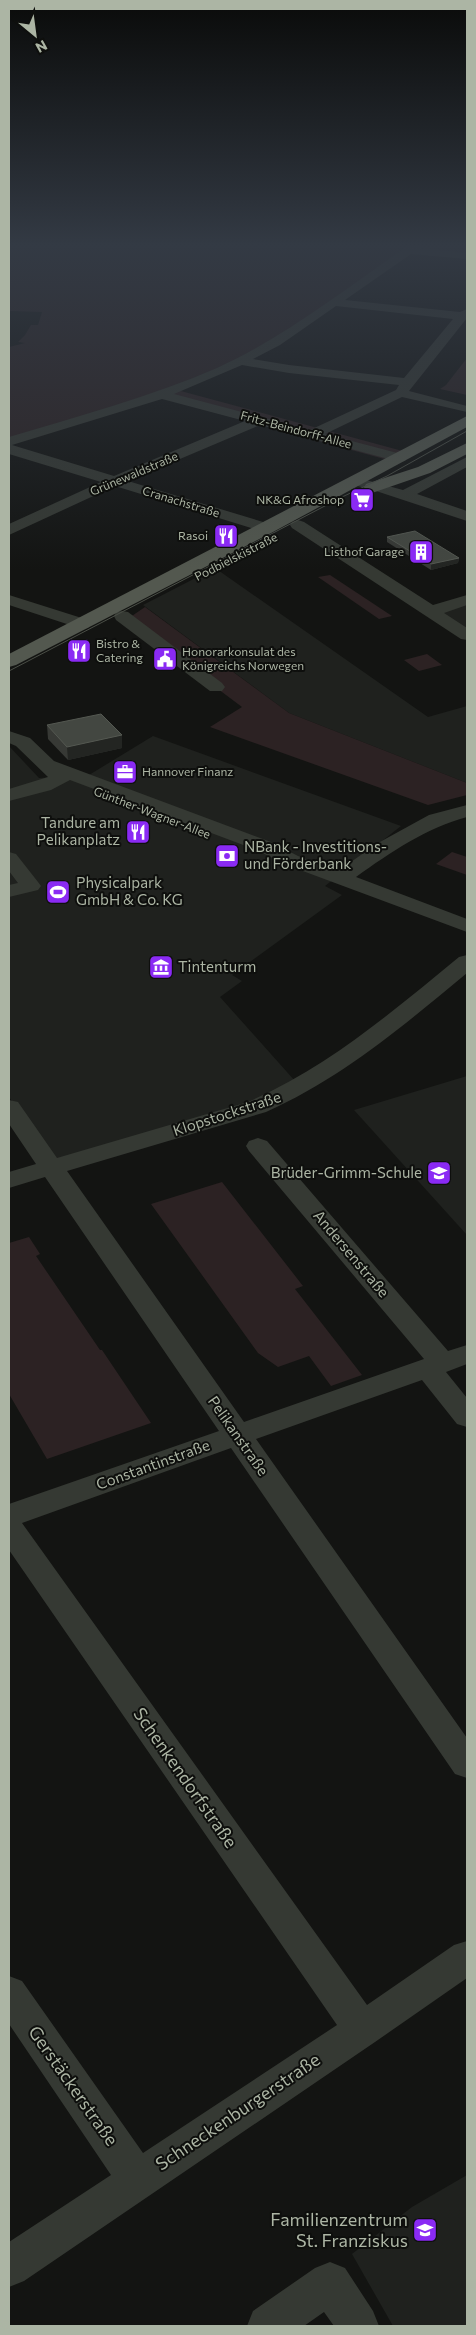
<svg xmlns="http://www.w3.org/2000/svg" width="476" height="2335" font-family="Commissioner,sans-serif">
  <style>
    .built { fill: #1f211e }
    .green { fill: #2c2223 }
    .lines { fill: none; stroke-linecap: round; stroke-linejoin: round }
    .minor { fill: #353933; fill-rule: evenodd }
    .major { fill: #53584f; fill-rule: evenodd }
    .tram { stroke: #4a4e46; stroke-width: 1 }
    .wall { fill: #373935 }
    .shaded-wall { fill: #232522 }
    .building { fill: #434741; stroke: #545851 }
    .labels { text-anchor: middle; stroke-width: 4; stroke-linejoin: round; paint-order: stroke }
    .far-street-label { font-size: 12px; fill: #acb5a4; stroke: #0e0f0d }
    .far-poi-label { font-size: 12px; fill: #acb5a4; stroke: #0e0f0d; text-anchor: end }
    .poi-label { font-size: 15px; fill: #acb5a4; stroke: #0e0f0d; text-anchor: start }
    .street-label { font-size: 15px; fill: #acb5a4; stroke: #0e0f0d }
    .near-street-label { font-size: 18px; fill: #acb5a4; stroke: #0e0f0d }
    .near-poi-label { font-size: 18px; fill: #acb5a4; stroke: #0e0f0d; text-anchor: end }
  </style>
  <rect width="100%" height="100%" fill="#131412"/>
  <!-- built -->
  <g class="built">
    <polygon points="215,568 428,717 467,706 467,783 289,713 143,605"/>
    <polygon points="467,600 467,635 432,611"/>
    <polygon points="153,736 401,826 325,886 342,895 232,975 242,981 220,997 295,1081 274,1095 55,1164 9,1097 9,746 39,778 89,775"/>
    <polygon points="467,1076 467,1235 354,1110"/>
    <polygon points="467,2175 467,2326 393,2326 352,2254 412,2207"/>
  </g>
  <!-- green -->
  <g class="green">
    <polygon points="9,243 419,243 275,342 177,390 410,453 388,460 162,398 9,442 9,347 25,343 18,342 25,335 31,325 38,325 42,312 9,311"/>
    <polygon points="429,243 467,243 467,254 418,248"/>
    <polygon points="467,358 467,395 440,389 446,385"/>
    <polygon points="330,575 392,616 379,619 318,577"/>
    <polygon points="145,607 289,713 467,783 467,795 428,805 210,727 242,707 126,620"/>
    <polygon points="427,654 442,665 419,671 404,660"/>
    <polygon points="452,852 467,857 467,875 436,864"/>
    <polygon points="222,1182 303,1286 295,1289 362,1375 331,1386 309,1356 278,1367 258,1353 151,1204"/>
    <polygon points="29,1237 40,1254 36,1256 100,1350 102,1350 151,1423 47,1459 9,1394 9,1243"/>
  </g>
  <g class="lines">
    <!-- minor -->
    <g class="minor">
      <path d="M412 243H425L420 248 467 253V259L411 254 345 300 460 312 467 309V318L409 391 467 406V412L402 397 325 434 405 455 407 458 405 461 400 462 260 425 128 481 273 525 275 528 273 531H261L115 486 9 535V524L101 482 9 454V437C79 416 150 397 217 368 284 338 352 284 412 243ZM336 306 453 319 404 378 289 365 253 359 280 345ZM242 365 289 373 399 385 396 390 310 430 174 394ZM162 399 245 421 114 476 12 445Z"/>
      <polygon points="467,457 467,467 417,494 467,511 467,521 373,490 350,484 348,481 355,477 403,490"/>
      <polygon points="298,520 304,522 433,605 467,595 467,605 444,613 467,628 467,640 461,639 292,528 290,525 292,522"/>
      <polygon points="9,595 88,620 91,624 88,628 82,629 9,605"/>
      <polygon points="122,611 128,612 222,683 225,687 222,691 210,691 116,620 114,616 116,612"/>
      <path d="M9 731 30 738 54 761 271 842 298 856 338 871 378 843 429 815 467 805V817C426 828 391 852 356 877L467 919V932L284 864 257 850 70 780 51 790 9 801V789L48 777 16 746 9 743Z"/>
      <polygon points="9,852 16,854 38,882 41,886 38,890 9,897 9,885 18,883 9,871"/>
      <path d="M467 955V973C403 1026 342 1078 266 1112L67 1171 244 1422 424 1359 249 1151 246 1146 249 1141 258 1138 267 1141 448 1351 467 1345V1364L446 1372 467 1398V1427L457 1424 422 1380 256 1439 467 1738V1778L455 1774 231 1448 22 1523 367 2005 454 1945 467 1941V1978L375 2042 24 2281 9 2287V2242L111 2175 9 2024V1976L22 1981 143 2153 337 2025 9 1550V1504L219 1431 45 1177 9 1188V1172L36 1164 9 1124V1100L18 1102 57 1158 248 1102C328 1067 392 1012 459 957Z"/>
      <polygon points="330,2262 345,2268 373,2311 379,2326 334,2326 324,2312 304,2326 247,2326 253,2311 315,2268"/>
    </g>
    <!-- major -->
    <g class="major">
      <polygon points="467,416 467,427 273,532 16,665 9,667 9,654"/>
      <polygon points="467,443 467,454 430,473 372,493 366,492 364,488 366,484 418,467"/>
    </g>
    <!-- tram -->
    <polyline class="tram" points="9,671 342,497 387,476 467,431"/>
  </g>
  <!-- wall -->
  <g class="wall">
    <polygon points="387,537 459,558 458,563 431,570 387,542"/>
    <polygon points="47,725 122,735 122,748 68,760 48,739"/>
  </g>
  <!-- shaded-wall -->
  <g class="shaded-wall">
    <polygon points="459,558 458,563 431,570 431,564"/>
    <polygon points="122,735 122,748 68,760 67,747"/>
  </g>
  <!-- building -->
  <g class="building">
    <polygon points="415,531 459,558 431,564 387,537"/>
    <polygon points="101,714 122,735 67,747 47,725"/>
  </g>
  <!-- sky -->
  <linearGradient id="sky" x2="0" y2="1"><stop stop-color="#0a0b0a"/><stop offset="0.43" stop-color="#333a44"/><stop offset="1" stop-color="#333a44" stop-opacity="0"/></linearGradient>
  <rect width="476" height="570" fill="url(#sky)"/>
  <!-- icons -->
  <defs>
    <symbol id="supermarket-square" viewBox="-11 -11 22 22"><rect x="-9" y="-9" width="18" height="18" rx="4" fill="#8a2af4" stroke="#0e0f0d"/><path d="M-6-5.5h2.5l.6 2H6L4.5 2H-2.5L-4.4-4H-6ZM-1.5 3.2a1.3 1.3 0 1 0 .1 0ZM3 3.2a1.3 1.3 0 1 0 .1 0Z" fill="#fff"/></symbol>
    <symbol id="restaurant-square" viewBox="-11 -11 22 22"><rect x="-9" y="-9" width="18" height="18" rx="4" fill="#8a2af4" stroke="#0e0f0d"/><path d="M-5-6h1v4h1v-4h1v4h1v-4h1v5L-1.5 .5V6h-2V.5L-5-1ZM5-6V6H3V1.5H1.5Q1.5-4 5-6Z" fill="#fff"/></symbol>
    <symbol id="building-square" viewBox="-11 -11 22 22"><rect x="-9" y="-9" width="18" height="18" rx="4" fill="#8a2af4" stroke="#0e0f0d"/><path d="M-4-6H4V6H1V3H-1V6H-4ZM-2.5-4.3h1.7v1.8h-1.7ZM.8-4.3h1.7v1.8H.8ZM-2.5-1h1.7V.8h-1.7ZM.8-1h1.7V.8H.8Z" fill="#fff"/></symbol>
    <symbol id="civic-square" viewBox="-11 -11 22 22"><rect x="-9" y="-9" width="18" height="18" rx="4" fill="#8a2af4" stroke="#0e0f0d"/><path d="M-.6-6.5H3V-4.5H.6V-3L4-1V1h2V6H-6V1h2V-1L-.6-3ZM-1.2 2.5V6h2.4V2.5Z" fill="#fff"/></symbol>
    <symbol id="office-square" viewBox="-11 -11 22 22"><rect x="-9" y="-9" width="18" height="18" rx="4" fill="#8a2af4" stroke="#0e0f0d"/><path d="M-6-3h4V-5.5h4V-3h4V5H-6ZM-1-4.5V-3h2v-1.5ZM-6 0V1H6V0Z" fill="#fff"/></symbol>
    <symbol id="bank-square" viewBox="-11 -11 22 22"><rect x="-9" y="-9" width="18" height="18" rx="4" fill="#8a2af4" stroke="#0e0f0d"/><path d="M-6-4H6V4H-6ZM0-2.3a2.3 2.3 0 1 0 0 4.6a2.3 2.3 0 1 0 0-4.6Z" fill="#fff"/></symbol>
    <symbol id="stadium-square" viewBox="-11 -11 22 22"><rect x="-9" y="-9" width="18" height="18" rx="4" fill="#8a2af4" stroke="#0e0f0d"/><path d="M0-5a6.5 5 0 1 0 0 10a6.5 5 0 1 0 0-10ZM-3.5-1.8h7v3.6h-7Z" fill="#fff"/></symbol>
    <symbol id="museum-square" viewBox="-11 -11 22 22"><rect x="-9" y="-9" width="18" height="18" rx="4" fill="#8a2af4" stroke="#0e0f0d"/><path d="M0-6L6-3V-2H-6V-3ZM-5-1h2V3h-2ZM-1-1h2V3h-2ZM3-1h2V3H3ZM-6 4H6V6H-6Z" fill="#fff"/></symbol>
    <symbol id="school-square" viewBox="-11 -11 22 22"><rect x="-9" y="-9" width="18" height="18" rx="4" fill="#8a2af4" stroke="#0e0f0d"/><path d="M0-5L7-2L0 1L-7-2ZM-4 1L0 2.5L4 1V4Q0 6-4 4Z" fill="#fff"/></symbol>
  </defs>
  <g fill-rule="evenodd">
    <use href="#supermarket-square" x="348" y="486" width="28" height="28"/>
    <use href="#restaurant-square" x="212" y="522" width="28" height="28"/>
    <use href="#building-square" x="407" y="538" width="28" height="28"/>
    <use href="#restaurant-square" x="65" y="637" width="28" height="28"/>
    <use href="#civic-square" x="151" y="645" width="28" height="28"/>
    <use href="#office-square" x="111" y="758" width="28" height="28"/>
    <use href="#restaurant-square" x="124" y="818" width="28" height="28"/>
    <use href="#bank-square" x="213" y="842" width="28" height="28"/>
    <use href="#stadium-square" x="44" y="878" width="28" height="28"/>
    <use href="#museum-square" x="147" y="953" width="28" height="28"/>
    <use href="#school-square" x="425" y="1159" width="28" height="28"/>
    <use href="#school-square" x="411" y="2216" width="28" height="28"/>
  </g>
  <g class="labels">
    <!-- far-street labels -->
    <g class="far-street-label">
      <text transform="translate(296 430) rotate(15)" y="4">Fritz-Beindorff-Allee</text>
      <text transform="translate(134 474) rotate(-23)" y="4">Grünewaldstraße</text>
      <text transform="translate(181 502) rotate(17)" y="4">Cranachstraße</text>
      <text transform="translate(236 557) rotate(-27)" y="4">Podbielskistraße</text>
      <text transform="translate(152 813) rotate(21)" y="4">Günther-Wagner-Allee</text>
    </g>
    <!-- far-poi labels -->
    <g class="far-poi-label">
      <text x="344" y="504">NK&amp;G Afroshop</text>
      <text x="208" y="540">Rasoi</text>
      <text x="404" y="556">Listhof Garage</text>
      <text x="96" y="648" text-anchor="start">Bistro &amp;<tspan x="96" dy="14">Catering</tspan></text>
      <text x="182" y="656" text-anchor="start">Honorarkonsulat des<tspan x="182" dy="14">Königreichs Norwegen</tspan></text>
      <text x="142" y="776" text-anchor="start">Hannover Finanz</text>
    </g>
    <!-- poi labels -->
    <g class="poi-label">
      <text x="120" y="828" text-anchor="end">Tandure am<tspan x="120" dy="17">Pelikanplatz</tspan></text>
      <text x="244" y="852">NBank - Investitions-<tspan x="244" dy="17">und Förderbank</tspan></text>
      <text x="76" y="888">Physicalpark<tspan x="76" dy="17">GmbH &amp; Co. KG</tspan></text>
      <text x="178" y="972">Tintenturm</text>
      <text x="422" y="1178" text-anchor="end">Brüder-Grimm-Schule</text>
    </g>
    <!-- street labels -->
    <g class="street-label">
      <text transform="translate(227 1114) rotate(-18)" y="5">Klopstockstraße</text>
      <text transform="translate(351 1254) rotate(50)" y="5">Andersenstraße</text>
      <text transform="translate(238 1436) rotate(55)" y="5">Pelikanstraße</text>
      <text transform="translate(153 1465) rotate(-20)" y="5">Constantinstraße</text>
    </g>
    <!-- near-street labels -->
    <g class="near-street-label">
      <text transform="translate(185 1778) rotate(55)" y="6">Schenkendorfstraße</text>
      <text transform="translate(73 2086) rotate(55)" y="6">Gerstäckerstraße</text>
      <text transform="translate(238 2112) rotate(-34)" y="6">Schneckenburgerstraße</text>
    </g>
    <!-- near-poi labels -->
    <g class="near-poi-label">
      <text x="408" y="2226">Familienzentrum<tspan x="408" dy="21">St. Franziskus</tspan></text>
    </g>
  </g>
  <!-- border -->
  <rect width="476" height="2335" fill="none" stroke="#acb5a4" stroke-width="20"/>
  <!-- north arrow -->
  <g transform="translate(35 35) rotate(151)" stroke="#0e0f0d" stroke-width="4" paint-order="stroke">
  <path d="M0-4L9 19L0 12L-9 19Z" fill="#acb5a4"/>
  <text y="-8" font-size="14" font-weight="bold" text-anchor="middle" fill="#acb5a4">N</text>
  </g>
</svg>
